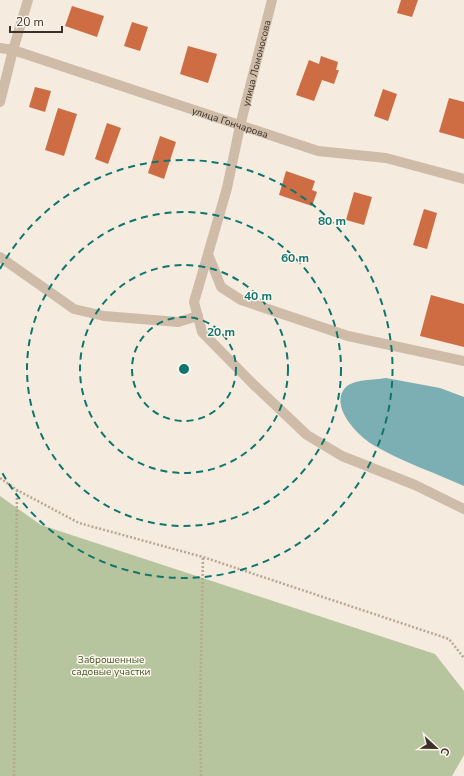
<svg xmlns="http://www.w3.org/2000/svg" width="464" height="776" font-family="'Nunito Sans',sans-serif">
  <style>
    .green { fill: #b6c59d }
    .water { fill: #7bafb4 }
    .building { fill: #ce6c43 }
    .lines { fill: none; stroke-linecap: round; stroke-linejoin: round }
    .path { stroke: #baa693; stroke-width: 2.5; stroke-dasharray: 2 2; stroke-linecap: butt }
    .service { stroke: #cebca9; stroke-width: 10 }
    .minor { stroke: #cebca9; stroke-width: 10 }
    .ring { fill: none; stroke: #0f766e; stroke-width: 2; stroke-dasharray: 7 5 }
    .labels { text-anchor: middle; stroke-width: 3; stroke-linejoin: round; paint-order: stroke }
    .street-label { font-size: 10px; fill: #3b3029; stroke: #fbf5ec }
    .park-label { font-size: 10px; fill: #475b2b; stroke: #fbf5ec }
    .centre { fill: #0f766e; stroke: #fbf5ec; stroke-width: 2 }
    .ring-label { font-size: 12px; text-anchor: middle; font-weight: bold; fill: #0f766e; stroke: #fbf5ec; stroke-width: 3; stroke-linejoin: round; paint-order: stroke }
  </style>
  <rect width="100%" height="100%" fill="#f5ebdf"/>
  <!-- green -->
  <polygon class="green" points="0,496 41,525 435,654 464,691 464,755 452,776 0,776"/>
  <!-- water -->
  <path class="water" d="M386 378 440 388 464 397V486C435 473 403 462 375 446 359 437 329 407 345 388 353 379 374 380 386 378Z"/>
  <!-- building -->
  <g class="building">
    <polygon points="401,0 418,0 412,17 397,13"/>
    <polygon points="72,6 104,16 97,37 65,26"/>
    <polygon points="132,22 148,27 140,51 124,46"/>
    <polygon points="188,46 217,54 208,83 180,74"/>
    <polygon points="321,56 338,62 336,70 339,70 334,84 322,80 314,101 296,95 309,60 319,64"/>
    <polygon points="35,87 51,91 45,112 29,107"/>
    <polygon points="383,89 397,94 388,121 374,116"/>
    <polygon points="449,98 464,102 464,139 439,132"/>
    <polygon points="58,108 77,114 64,156 45,150"/>
    <polygon points="107,123 121,128 108,164 95,159"/>
    <polygon points="160,136 176,142 164,179 148,173"/>
    <polygon points="286,171 315,181 312,190 317,192 312,206 279,195"/>
    <polygon points="354,192 372,197 364,225 346,220"/>
    <polygon points="424,209 437,213 427,249 413,245"/>
    <polygon points="431,295 464,304 464,347 420,336"/>
  </g>
  <g class="lines">
    <!-- path -->
    <g class="path">
      <polyline points="0,478 17,490 79,523 203,557 449,639 464,658"/>
      <polyline points="14,776 17,490"/>
      <polyline points="201,776 200,711 203,557"/>
    </g>
    <!-- service -->
    <g class="service">
      <polyline points="0,102 13,50"/>
      <polyline points="240,126 227,188 208,254 221,287 241,300 348,336 464,361"/>
      <polyline points="208,254 194,302 202,332 254,385 307,435 342,456 415,485 464,509"/>
      <polyline points="0,257 74,309 104,316 178,322 198,316"/>
    </g>
    <!-- minor -->
    <g class="minor">
      <path id="s1" d="M0 48 13 50 318 151 386 158 464 179"/>
      <polyline points="13,50 28,0"/>
      <path id="s2" d="M240 126 272 0"/>
    </g>
  </g>
  <!-- distance rings -->
  <g class="ring">
    <circle cx="184" cy="369" r="52"/>
    <circle cx="184" cy="369" r="104"/>
    <circle cx="184" cy="369" r="157"/>
    <path d="M0 269A209 209 0 1 1 0 469"/>
  </g>
  <g class="labels">
    <!-- street labels -->
    <g class="street-label">
      <text dy="4" stroke="none"><textPath href="#s2" startOffset="65">улица Ломоносова</textPath></text>
      <text dy="4" stroke="none"><textPath href="#s1" startOffset="242">улица Гончарова</textPath></text>
    </g>
    <!-- park labels -->
    <g class="park-label">
      <text x="111" y="663">Заброшенные<tspan x="111" dy="12">садовые участки</tspan></text>
    </g>
  </g>
  <circle cx="184" cy="369" r="6" class="centre"/>
  <g class="ring-label">
    <text x="332" y="225">80 m</text>
    <text x="295" y="262">60 m</text>
    <text x="258" y="300">40 m</text>
    <text x="221" y="336">20 m</text>
  </g>
  <!-- north arrow -->
  <g transform="translate(436 748) rotate(112)" stroke="#fbf5ec" stroke-width="3" paint-order="stroke">
  <path d="M0-3L7 15L0 10L-7 15Z" fill="#3b3029"/>
  <text y="-6" font-size="11" font-weight="bold" text-anchor="middle" fill="#3b3029">С</text>
  </g>
  <!-- scale -->
  <path d="M10 26v6h52v-6" fill="none" stroke="#3b3029" stroke-width="2"/>
  <text x="16" y="26" font-size="12" fill="#3b3029" stroke="#fbf5ec" stroke-width="3" paint-order="stroke">20 m</text>
</svg>
